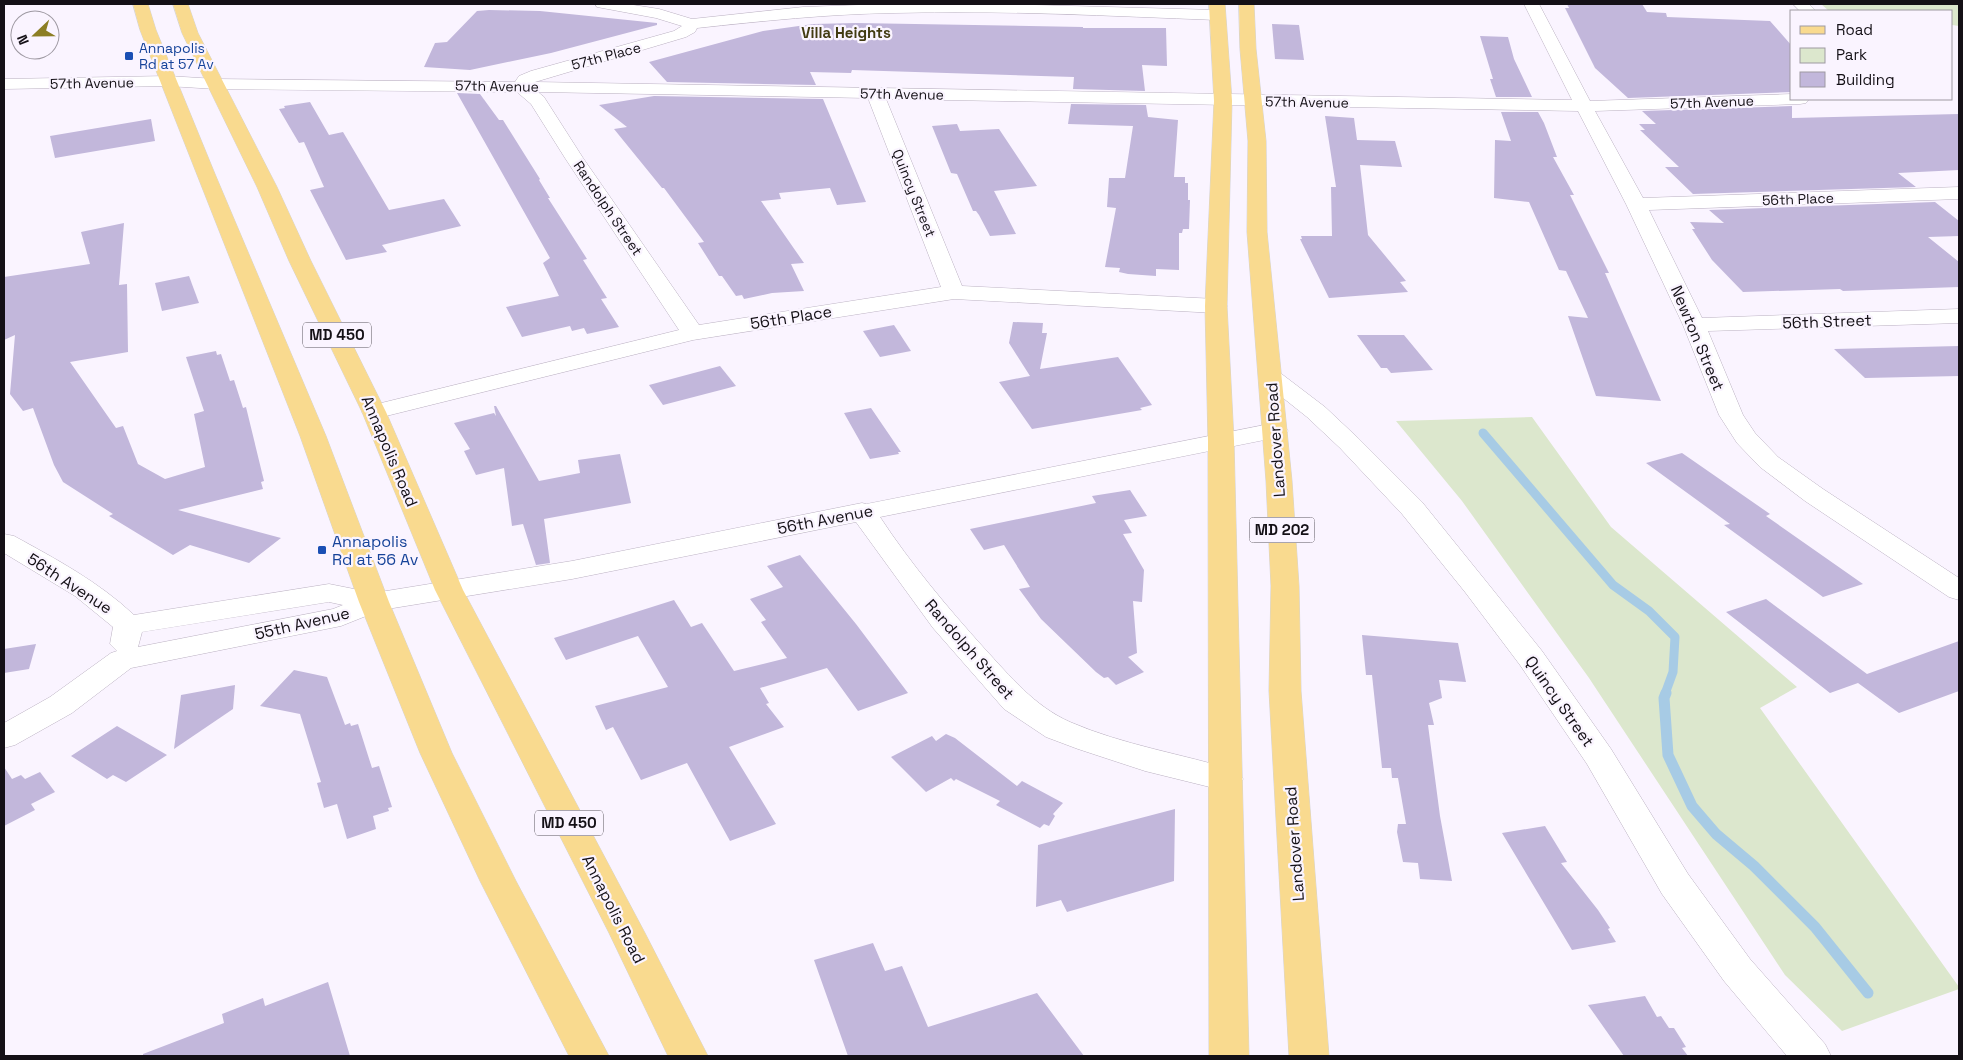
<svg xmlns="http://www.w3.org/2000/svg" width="1963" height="1060" font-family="'Space Grotesk',sans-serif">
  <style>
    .green { fill: #dce7cd }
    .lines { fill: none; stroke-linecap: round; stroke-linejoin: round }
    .stream-far1 { stroke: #a7cbe5; stroke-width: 9 }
    .stream { stroke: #a7cbe5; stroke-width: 11 }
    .building { fill: #c2b7db }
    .minor-casing { stroke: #bbb1c2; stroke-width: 1 }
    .major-casing { stroke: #d5d4d5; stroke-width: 1 }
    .minor { fill: #fff; fill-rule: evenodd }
    .major { fill: #f9da8f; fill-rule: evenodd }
    .transit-dot { fill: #1a4fb4; stroke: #faf4ff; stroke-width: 2 }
    .labels { text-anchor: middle; stroke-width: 4.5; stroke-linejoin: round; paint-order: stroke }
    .far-transit-label { font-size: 14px; fill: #164399; stroke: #faf4ff; text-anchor: start }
    .far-street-label { font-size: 14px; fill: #141016; stroke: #faf4ff }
    .far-neighbourhood-label { font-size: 15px; font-weight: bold; fill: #423b12; stroke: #faf4ff }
    .shield { fill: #faf4ff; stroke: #59545c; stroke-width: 1 }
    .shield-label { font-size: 15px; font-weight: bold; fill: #141016 }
    .street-label { font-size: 16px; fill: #141016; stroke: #faf4ff }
    .transit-label { font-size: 16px; fill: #164399; stroke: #faf4ff; text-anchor: start }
  </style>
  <rect width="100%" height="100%" fill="#faf4ff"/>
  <!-- green -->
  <g class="green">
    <polygon points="1821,4 1959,4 1959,26 1952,25 1952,11 1829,11"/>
    <polygon points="1532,417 1611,527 1797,687 1760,708 1959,987 1959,989 1842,1031 1785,975 1589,678 1462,501 1396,421"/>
  </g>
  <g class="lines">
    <!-- stream-far1 -->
    <polyline class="stream-far1" points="1483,433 1613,585 1649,611 1675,637 1673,672 1665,694"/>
    <!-- stream -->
    <polyline class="stream" points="1666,693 1664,698 1668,755 1692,806 1716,834 1754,866 1815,927 1868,993"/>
  </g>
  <!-- building -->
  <g class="building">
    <polygon points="1567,4 1642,4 1647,12 1666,13 1667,17 1770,21 1792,46 1792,92 1628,98 1595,68 1565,8 1569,8"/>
    <polygon points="489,10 540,11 657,23 657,25 551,53 470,70 424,67 435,43 447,42 477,11"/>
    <polygon points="856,23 1083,27 1083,28 1166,28 1167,66 1142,65 1145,91 1073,89 1074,77 852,70 851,73 810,72 816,85 667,82 649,62 763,31 813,24"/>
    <polygon points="1272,24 1299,25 1304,60 1275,59"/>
    <polygon points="1480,36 1508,37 1514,59 1532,97 1496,97 1490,79 1493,79"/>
    <polygon points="457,93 480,94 499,120 503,120 540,179 539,180 550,198 548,198 587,259 583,260 607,298 601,299 619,327 587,334 584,328 572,331 570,326 522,337 506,307 559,296 543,263 550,258"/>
    <polygon points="654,96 823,99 866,202 837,205 830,188 779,193 781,199 761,201 804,263 791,264 804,291 772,293 744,299 742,295 736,296 722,276 719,276 698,243 704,242 664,188 662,188 614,129 627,127 599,105"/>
    <polygon points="310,102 329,135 343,132 389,210 444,199 461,226 382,245 387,252 346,260 310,190 324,187 304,142 299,143 279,109 285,108 284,106"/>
    <polygon points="1071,104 1146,105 1148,117 1178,120 1174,177 1185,177 1185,183 1188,183 1188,200 1190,200 1189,229 1183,229 1182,233 1179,233 1179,270 1156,269 1156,276 1128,274 1119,272 1120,268 1105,267 1116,208 1107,207 1109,178 1125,178 1133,126 1068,124"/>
    <polygon points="1792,106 1792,118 1959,114 1959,170 1898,173 1916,187 1693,194 1665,167 1679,167 1640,130 1645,130 1639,124 1656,124 1642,111"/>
    <polygon points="1501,112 1538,112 1544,123 1557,157 1553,157 1574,195 1570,195 1609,273 1605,273 1661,401 1596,396 1568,316 1588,318 1566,271 1559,270 1529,202 1494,198 1495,140 1511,141"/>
    <polygon points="1325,116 1354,118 1357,140 1395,141 1402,167 1360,165 1368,235 1406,281 1400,282 1408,292 1329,298 1300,239 1302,239 1301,236 1332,236 1331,187 1336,187"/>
    <polygon points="151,119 155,141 55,158 50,136"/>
    <polygon points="957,124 960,131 999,129 1037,186 994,191 1016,234 990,236 979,215 976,211 973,211 957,174 951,173 932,126"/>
    <polygon points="1935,202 1959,221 1959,236 1928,237 1959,262 1959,287 1843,291 1840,289 1743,292 1712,260 1692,229 1695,229 1690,222 1724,223 1709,210"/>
    <polygon points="124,223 119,285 127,284 128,352 70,362 116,428 123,426 138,464 165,479 205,467 194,414 204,411 186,357 216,351 217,355 221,354 230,381 234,380 243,408 246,407 264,481 261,482 263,489 178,510 281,538 249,563 190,545 173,555 109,516 113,514 63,482 54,465 33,408 23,411 10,394 15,335 4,340 4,277 90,264 81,232"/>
    <polygon points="189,276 199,303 162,311 155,283"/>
    <polygon points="1013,322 1043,323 1042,333 1047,333 1040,369 1118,357 1152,405 1140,408 1142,410 1032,429 999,382 1030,376 1009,343"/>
    <polygon points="894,325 911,351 880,357 863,331"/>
    <polygon points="1357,335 1404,335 1433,370 1391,373 1387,368 1381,368"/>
    <polygon points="1959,346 1959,376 1865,378 1834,349"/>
    <polygon points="720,366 736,386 663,405 649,385"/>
    <polygon points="494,406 496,406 539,481 580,473 578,460 620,454 631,503 544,519 550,563 536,565 523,524 512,526 504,468 476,475 464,451 470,449 454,423 494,413 496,416"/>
    <polygon points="871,408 901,452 898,452 899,454 870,459 844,413"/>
    <polygon points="1682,453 1770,514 1766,516 1863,584 1823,597 1724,525 1730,524 1646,463"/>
    <polygon points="1130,490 1147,516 1124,520 1132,533 1123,534 1144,570 1142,602 1133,601 1137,653 1128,657 1144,672 1116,685 1108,677 1104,678 1096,672 1041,619 1019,589 1030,587 1004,545 984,550 970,529 1096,503 1092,496"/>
    <polygon points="800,555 856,624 908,693 858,711 827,668 760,688 769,703 766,704 784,727 729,747 776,824 730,841 687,763 641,780 613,727 606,730 595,706 668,687 638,636 566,660 554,638 674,600 691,627 702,623 734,671 787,658 761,622 766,620 750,599 783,587 767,566"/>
    <polygon points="1766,599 1867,674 1959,641 1959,691 1899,713 1858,683 1830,693 1726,612"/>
    <polygon points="1362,635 1458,643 1466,682 1439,680 1442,698 1429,703 1434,725 1428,725 1440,816 1452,881 1420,879 1418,863 1403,862 1397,832 1398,824 1406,824 1398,778 1392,778 1391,768 1382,768 1372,675 1366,675"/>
    <polygon points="36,644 29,669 4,673 4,649"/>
    <polygon points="294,670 327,677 345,725 350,723 351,726 358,724 372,768 379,766 392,807 388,808 389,811 373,816 376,829 347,839 337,804 324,808 317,783 321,782 300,714 260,706"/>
    <polygon points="235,685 233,709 174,749 181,695"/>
    <polygon points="117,726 167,755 126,782 113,775 107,779 71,756"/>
    <polygon points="946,734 955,738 1017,786 1022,781 1063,803 1053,814 1055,816 1049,826 1044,824 1040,828 996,805 1000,801 956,779 954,781 951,778 926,792 891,757 932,736 936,741"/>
    <polygon points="4,767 12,779 21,775 25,779 40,772 55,792 31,804 35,810 4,826"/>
    <polygon points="1175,809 1174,881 1067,912 1061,900 1036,907 1038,845"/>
    <polygon points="1545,826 1567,862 1561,863 1598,910 1610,928 1608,929 1616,942 1572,950 1502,833"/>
    <polygon points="873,943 885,971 902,966 928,1027 1037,993 1084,1056 848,1056 814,960"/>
    <polygon points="328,982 350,1056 143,1056 143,1054 224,1023 222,1014 263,998 265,1006"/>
    <polygon points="1645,996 1657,1017 1661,1016 1669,1028 1674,1028 1686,1047 1682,1048 1688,1056 1624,1056 1588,1005"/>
  </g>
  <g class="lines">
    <defs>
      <g id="minor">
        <path d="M595 4H627L659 9 692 19 803 7 887 4H998L1217 10 1222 12 1225 15 1222 18 1217 20C1110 16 1002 10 894 13 828 14 763 21 697 28L695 32 686 37 535 82 1572 100 1524 4H1539L1590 101 1792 94V99H1809L1806 103 1800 104 1595 111 1643 198 1959 187V199L1649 210 1702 318 1959 309V323L1708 331 1743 415 1755 433 1778 457 1823 489 1959 578V600L1949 597 1805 501 1760 467 1737 443 1719 415 1683 325 1626 204 1578 111 886 99 962 286 1216 299 1224 301 1227 306 1224 311 1216 313 954 299 693 340 374 419 365 417 362 412 365 407 679 330 565 158 531 104 517 92 216 89 168 86 4 89V79L168 76 216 79 515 82 519 76 531 71 674 31 682 26 656 18 597 7ZM538 92 868 98 941 287 699 325 583 158 544 97Z"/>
        <polygon points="1793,4 1809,4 1816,11 1800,11"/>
        <polygon points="1271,370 1279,372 1325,407 1358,438 1422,502 1485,580 1542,651 1611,749 1688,874 1750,959 1825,1044 1831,1056 1787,1056 1724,981 1662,894 1587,764 1520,665 1465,592 1402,514 1340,448 1307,417 1263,382 1259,377 1263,372"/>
        <path d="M1275 423 1284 426 1288 431 1284 436 880 517C911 564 947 607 984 648 1010 676 1034 706 1070 722 1123 745 1182 754 1238 771L1243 779 1238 787 1226 791 1145 771 1078 749 1046 737 1004 709 933 628 856 522 572 579 381 610 341 626 131 668 72 713 15 745 4 748V723L50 697 111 653 117 651 110 644 113 627 75 596 4 553V534L14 536C56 559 99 582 134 615L329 584 374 593 572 561 862 503 866 504ZM329 602 343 605 333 609 138 647 142 632Z"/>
      </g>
      <g id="major">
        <polygon points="133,4 148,4 156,30 215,174 326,436 389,602 452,753 516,881 609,1056 569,1056 480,881 420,753 359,602 300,436 140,30"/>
        <polygon points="173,4 188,4 198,33 277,187 311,261 386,412 463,590 645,933 708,1056 668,1056 609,933 435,590 362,412 289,261 257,187 182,33"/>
        <polygon points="1209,4 1225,4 1232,101 1227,306 1234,441 1249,1056 1209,1056 1208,441 1205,306 1214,101"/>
        <polygon points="1239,4 1254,4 1256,49 1266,141 1267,232 1292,481 1299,586 1301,691 1329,1056 1289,1056 1269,691 1271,586 1266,481 1247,232 1248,141 1240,49"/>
      </g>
    </defs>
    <!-- minor casing -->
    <use href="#minor" class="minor-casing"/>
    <!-- major casing -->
    <use href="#major" class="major-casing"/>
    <!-- minor -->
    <use href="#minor" class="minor"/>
    <!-- major -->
    <use href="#major" class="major"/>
  </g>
  <!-- markers -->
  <g class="transit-dot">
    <rect x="124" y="51" width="10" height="10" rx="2.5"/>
    <rect x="317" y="545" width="10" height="10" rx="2.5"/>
  </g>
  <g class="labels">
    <!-- far-transit labels -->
    <g class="far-transit-label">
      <text x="139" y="53">Annapolis<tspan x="139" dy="16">Rd at 57 Av</tspan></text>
    </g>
    <!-- far-street labels -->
    <g class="far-street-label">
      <text transform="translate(606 56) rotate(-15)" y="5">57th Place</text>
      <text transform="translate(92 83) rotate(-1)" y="5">57th Avenue</text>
      <text transform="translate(497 86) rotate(1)" y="5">57th Avenue</text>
      <text transform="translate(902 94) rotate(1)" y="5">57th Avenue</text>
      <text transform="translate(1307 102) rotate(1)" y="5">57th Avenue</text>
      <text transform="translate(1712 102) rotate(-2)" y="5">57th Avenue</text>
      <text transform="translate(914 193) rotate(68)" y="5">Quincy Street</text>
      <text transform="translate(1798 199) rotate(-2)" y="5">56th Place</text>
      <text transform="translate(608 208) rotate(56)" y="5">Randolph Street</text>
    </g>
    <!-- far-neighbourhood labels -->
    <g class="far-neighbourhood-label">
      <text x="846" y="38">Villa Heights</text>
    </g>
    <!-- shield labels -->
    <g class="shield">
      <rect x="303" y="322.5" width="68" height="25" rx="4"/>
      <rect x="1249.5" y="517.5" width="65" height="25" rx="4"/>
      <rect x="535" y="810.5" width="68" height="25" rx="4"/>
    </g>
    <g class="shield-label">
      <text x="337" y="340">MD 450</text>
      <text x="1282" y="535">MD 202</text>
      <text x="569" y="828">MD 450</text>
    </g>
    <!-- street labels -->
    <g class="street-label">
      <text transform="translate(791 317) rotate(-9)" y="6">56th Place</text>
      <text transform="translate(1827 321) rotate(-2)" y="6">56th Street</text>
      <text transform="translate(1698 338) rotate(67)" y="6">Newton Street</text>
      <text transform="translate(1275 440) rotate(-94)" y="6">Landover Road</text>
      <text transform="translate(390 451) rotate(67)" y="6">Annapolis Road</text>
      <text transform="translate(825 519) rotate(-11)" y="6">56th Avenue</text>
      <text transform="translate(70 583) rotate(33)" y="6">56th Avenue</text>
      <text transform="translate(302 623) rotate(-13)" y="6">55th Avenue</text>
      <text transform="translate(970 649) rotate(49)" y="6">Randolph Street</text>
      <text transform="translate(1560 701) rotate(55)" y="6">Quincy Street</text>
      <text transform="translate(1294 844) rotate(-94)" y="6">Landover Road</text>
      <text transform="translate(614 909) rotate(63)" y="6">Annapolis Road</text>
    </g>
    <!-- transit labels -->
    <g class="transit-label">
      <text x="332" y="547">Annapolis<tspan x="332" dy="18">Rd at 56 Av</tspan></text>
    </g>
  </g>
  <!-- border -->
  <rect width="1963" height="1060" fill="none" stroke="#141016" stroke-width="10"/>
  <!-- legend -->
  <rect x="1790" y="10" width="162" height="90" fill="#faf4ff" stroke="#9e99a2"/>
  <rect x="1800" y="26" width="25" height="8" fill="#f9da8f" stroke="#9e99a2"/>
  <text x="1836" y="35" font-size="15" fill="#141016">Road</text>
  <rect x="1800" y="48" width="25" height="15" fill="#dce7cd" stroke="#9e99a2"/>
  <text x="1836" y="60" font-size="15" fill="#141016">Park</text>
  <rect x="1800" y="72" width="25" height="15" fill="#c2b7db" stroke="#9e99a2"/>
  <text x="1836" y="85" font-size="15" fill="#141016">Building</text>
  <!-- north arrow -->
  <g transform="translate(35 35) rotate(248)"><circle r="24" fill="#faf4ff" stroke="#9e99a2"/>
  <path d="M0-4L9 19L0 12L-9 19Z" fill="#8c7e24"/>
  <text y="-8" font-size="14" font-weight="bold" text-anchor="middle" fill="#141016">N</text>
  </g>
</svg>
